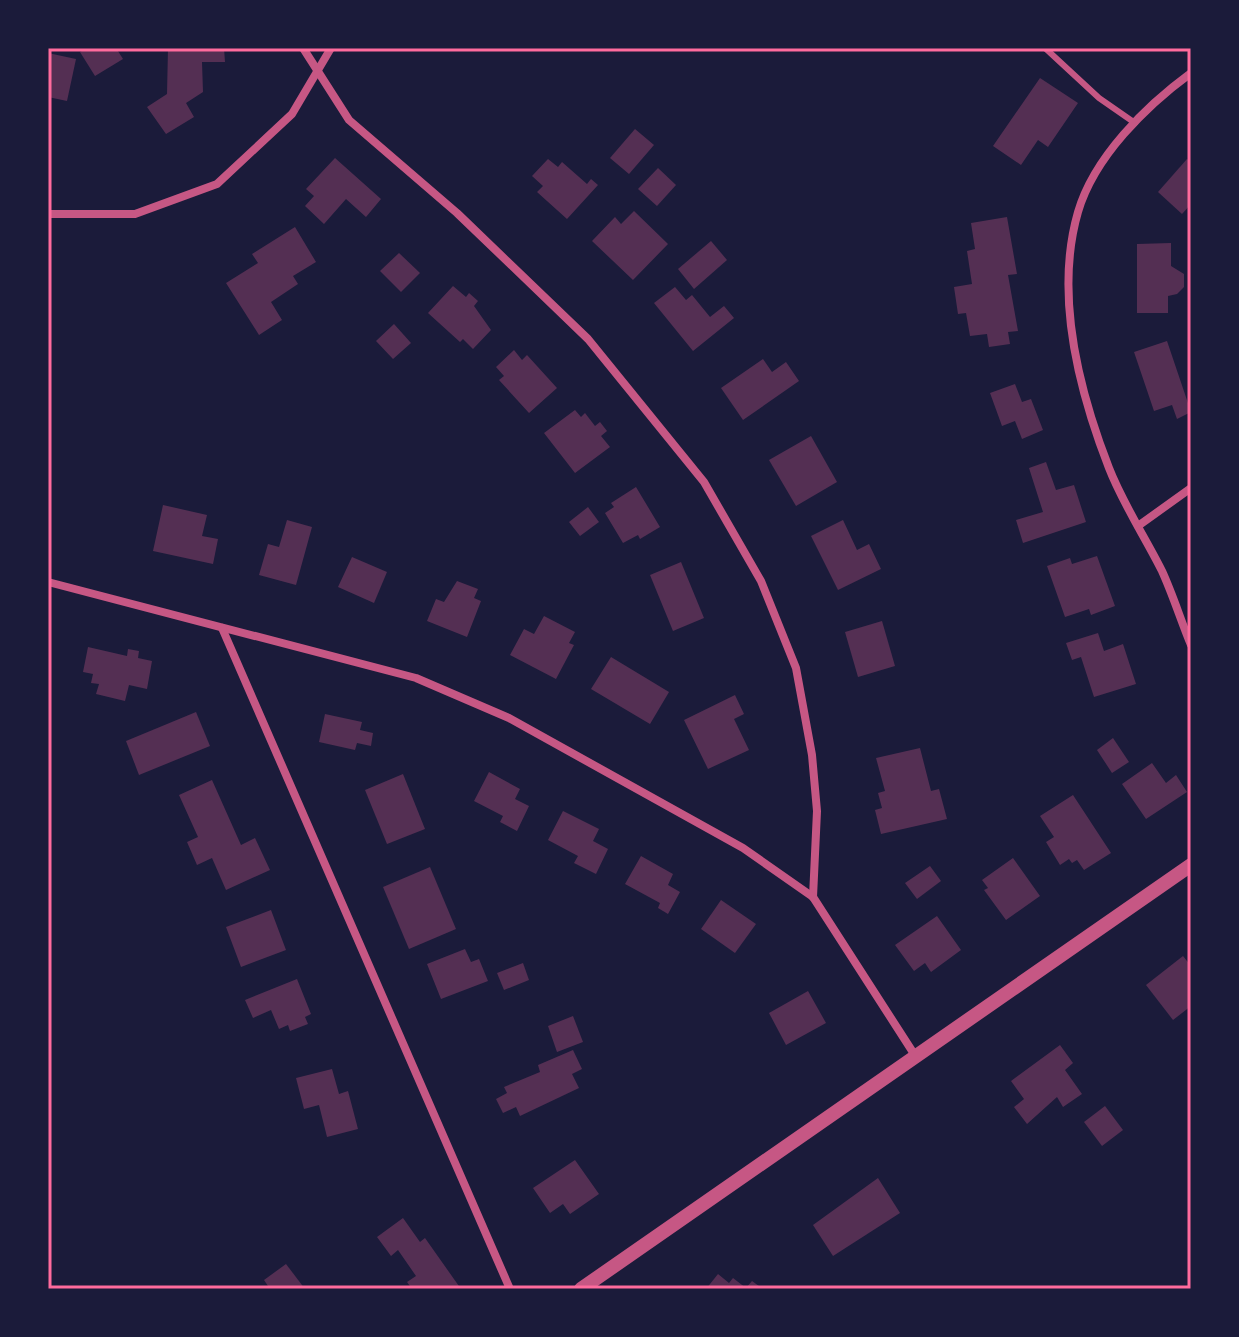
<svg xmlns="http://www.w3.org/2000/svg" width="1239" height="1337" font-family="'Sofia Sans Condensed',sans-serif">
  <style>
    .building { fill: #542f53 }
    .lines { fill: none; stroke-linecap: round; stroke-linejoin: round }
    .service { stroke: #c65784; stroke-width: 6 }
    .minor { stroke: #c65784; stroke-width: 8 }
    .tertiary { stroke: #c65784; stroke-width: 14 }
    .neatline { fill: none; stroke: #ff6b9d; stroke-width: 3 }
  </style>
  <rect width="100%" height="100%" fill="#1b1b3a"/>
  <!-- building -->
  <g class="building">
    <polygon points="87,48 116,48 123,59 95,76 80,52"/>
    <polygon points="168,48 224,48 225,62 202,62 203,92 186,103 194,117 166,134 147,107 167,94"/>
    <polygon points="48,53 76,59 67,101 48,97"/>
    <polygon points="1040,78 1078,103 1048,147 1038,140 1021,165 993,146"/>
    <polygon points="635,129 654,145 629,174 610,158"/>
    <polygon points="335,158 381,199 366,217 346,199 324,224 305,206 314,196 306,189"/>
    <polygon points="548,159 558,167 562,162 587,184 591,179 598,185 567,219 537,192 543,186 532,176"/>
    <polygon points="1187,159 1191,162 1191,204 1182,214 1158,192"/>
    <polygon points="658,168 676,185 657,206 638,189"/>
    <polygon points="634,211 668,244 633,280 592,241 615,217 621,224"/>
    <polygon points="1007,217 1017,274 1008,275 1018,331 1008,332 1010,344 989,347 987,334 970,336 966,313 958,314 954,287 972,284 967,251 975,249 971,223"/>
    <polygon points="295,227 316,262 293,276 298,284 271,302 282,320 259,335 226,283 258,263 252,254"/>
    <polygon points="711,241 727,260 694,289 678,269"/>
    <polygon points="1171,243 1171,266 1184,274 1184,287 1177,294 1168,296 1168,313 1137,313 1137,244"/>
    <polygon points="399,253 420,273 401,292 380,271"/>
    <polygon points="453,286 466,297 469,293 478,301 474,306 491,330 473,349 463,339 460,342 428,313"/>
    <polygon points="675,287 686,300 692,295 710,317 724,306 734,318 693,351 654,303"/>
    <polygon points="394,324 411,343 393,359 376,341"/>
    <polygon points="1167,341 1191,412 1177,419 1172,405 1154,411 1134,352"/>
    <polygon points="514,350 522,360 527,355 557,388 529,413 499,380 504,376 496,367"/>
    <polygon points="763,359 772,372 786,362 799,381 743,420 721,388"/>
    <polygon points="1015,384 1022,402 1031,399 1043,430 1022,439 1015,421 1002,426 990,393"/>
    <polygon points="575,410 581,417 585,413 595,426 600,422 607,431 601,436 610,447 575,473 544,433"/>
    <polygon points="811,436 837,482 796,506 769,460"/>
    <polygon points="1046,462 1056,490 1074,485 1086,522 1023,543 1016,520 1043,512 1029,468"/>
    <polygon points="636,487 660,527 640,539 638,535 623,543 605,513 614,507 611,503"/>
    <polygon points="163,505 207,515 202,536 218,539 213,564 153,551"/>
    <polygon points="588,507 599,522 580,536 569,522"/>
    <polygon points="287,520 312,527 296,585 259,575 268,544 279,547"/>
    <polygon points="843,520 857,550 869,544 881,569 838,590 811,536"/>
    <polygon points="1097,556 1115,606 1091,615 1089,609 1065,617 1047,566 1070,558 1072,564"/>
    <polygon points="352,557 387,572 374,603 338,587"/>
    <polygon points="681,562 704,618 673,631 650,575"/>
    <polygon points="457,581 478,589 474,598 481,601 467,637 427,621 436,599 444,602"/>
    <polygon points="544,616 575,632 569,643 574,645 556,679 510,655 524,629 534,634"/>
    <polygon points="882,621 895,666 858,677 845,632"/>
    <polygon points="1098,633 1104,651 1123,644 1136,684 1094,697 1081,657 1072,660 1066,643"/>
    <polygon points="88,647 127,656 128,649 139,651 138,658 152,661 147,689 129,685 125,701 96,694 99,684 91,683 93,674 83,672"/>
    <polygon points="611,657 669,692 650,724 591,689"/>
    <polygon points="735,695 744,714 734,719 749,750 708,769 684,720"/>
    <polygon points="196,712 210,746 139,775 126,741"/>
    <polygon points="325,714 362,722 360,730 373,733 371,746 357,743 355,750 319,742"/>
    <polygon points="1113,738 1129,762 1112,773 1097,750"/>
    <polygon points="920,748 931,791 939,789 947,819 881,834 875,810 882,808 878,793 885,791 876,758"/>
    <polygon points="1152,763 1166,783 1176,775 1187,792 1146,819 1122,784"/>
    <polygon points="489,772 520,789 515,799 529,806 517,831 500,822 503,816 474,801"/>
    <polygon points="403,774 425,829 387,844 365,790"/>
    <polygon points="212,780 241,845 255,838 270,870 226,890 212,858 197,865 187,842 198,837 179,795"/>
    <polygon points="1073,795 1111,853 1084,870 1077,860 1072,863 1069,859 1060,865 1046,842 1054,837 1040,816"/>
    <polygon points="563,811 599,829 593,841 608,849 596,874 574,863 578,856 548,840"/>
    <polygon points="641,856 673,874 668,885 680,892 668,914 658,908 660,903 625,884"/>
    <polygon points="1013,858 1040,896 1006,920 984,890 988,888 982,880"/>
    <polygon points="930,866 941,881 917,899 905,883"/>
    <polygon points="430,867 456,929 409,949 383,887"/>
    <polygon points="721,900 756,924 735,953 701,929"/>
    <polygon points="271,910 286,950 241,967 226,927"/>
    <polygon points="937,916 961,950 931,972 925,963 914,971 895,945"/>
    <polygon points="465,949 471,962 479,959 488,981 441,999 427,964"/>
    <polygon points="1183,956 1191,966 1191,1006 1173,1020 1146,985"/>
    <polygon points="523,963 529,980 504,990 497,973"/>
    <polygon points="297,979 311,1014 305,1017 308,1024 290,1031 288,1025 279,1029 271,1010 253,1018 245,1000"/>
    <polygon points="808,991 826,1023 786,1045 769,1013"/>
    <polygon points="573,1016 583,1042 557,1052 548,1026"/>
    <polygon points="1060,1045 1073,1063 1065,1070 1082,1094 1063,1107 1057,1097 1027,1124 1014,1107 1024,1099 1011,1081"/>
    <polygon points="573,1050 582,1069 572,1074 579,1088 520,1116 516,1107 503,1113 496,1099 507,1093 504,1087 540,1072 538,1065"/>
    <polygon points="332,1069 339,1094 348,1091 358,1129 327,1137 319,1105 304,1109 296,1078"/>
    <polygon points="1105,1106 1123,1130 1102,1146 1084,1122"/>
    <polygon points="575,1160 599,1194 570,1214 563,1204 550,1213 533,1188"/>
    <polygon points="878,1178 900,1213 833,1256 813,1225"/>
    <polygon points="403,1218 420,1242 425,1238 461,1289 412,1289 407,1282 416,1276 398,1250 391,1256 377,1237"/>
    <polygon points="286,1264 305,1289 270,1289 264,1280"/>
    <polygon points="718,1274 729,1283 733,1278 746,1288 752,1281 763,1289 706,1289"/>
  </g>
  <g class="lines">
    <!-- service -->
    <polyline class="service" points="1045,48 1099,98 1135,123"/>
    <!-- minor -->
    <g class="minor">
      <polyline points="303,48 349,120 457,213 588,339 704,482 761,581 796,668 812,755 817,811 813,897"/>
      <path d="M1191 73C1146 106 1094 157 1078 212 1054 295 1079 391 1109 468 1123 504 1145 537 1162 571 1173 595 1181 621 1191 645"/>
      <polyline points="48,214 135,214 217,184 292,114 331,48"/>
      <polyline points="1138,526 1191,488"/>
      <polyline points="48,582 416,678 509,718 743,848 813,897 916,1057"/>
      <polyline points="222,628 510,1289"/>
    </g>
    <!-- tertiary -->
    <polyline class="tertiary" points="581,1289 1191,865"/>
  </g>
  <!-- border -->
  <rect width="1239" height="1337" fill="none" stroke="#1b1b3a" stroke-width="100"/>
  <rect x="50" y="50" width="1139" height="1237" class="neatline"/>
</svg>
